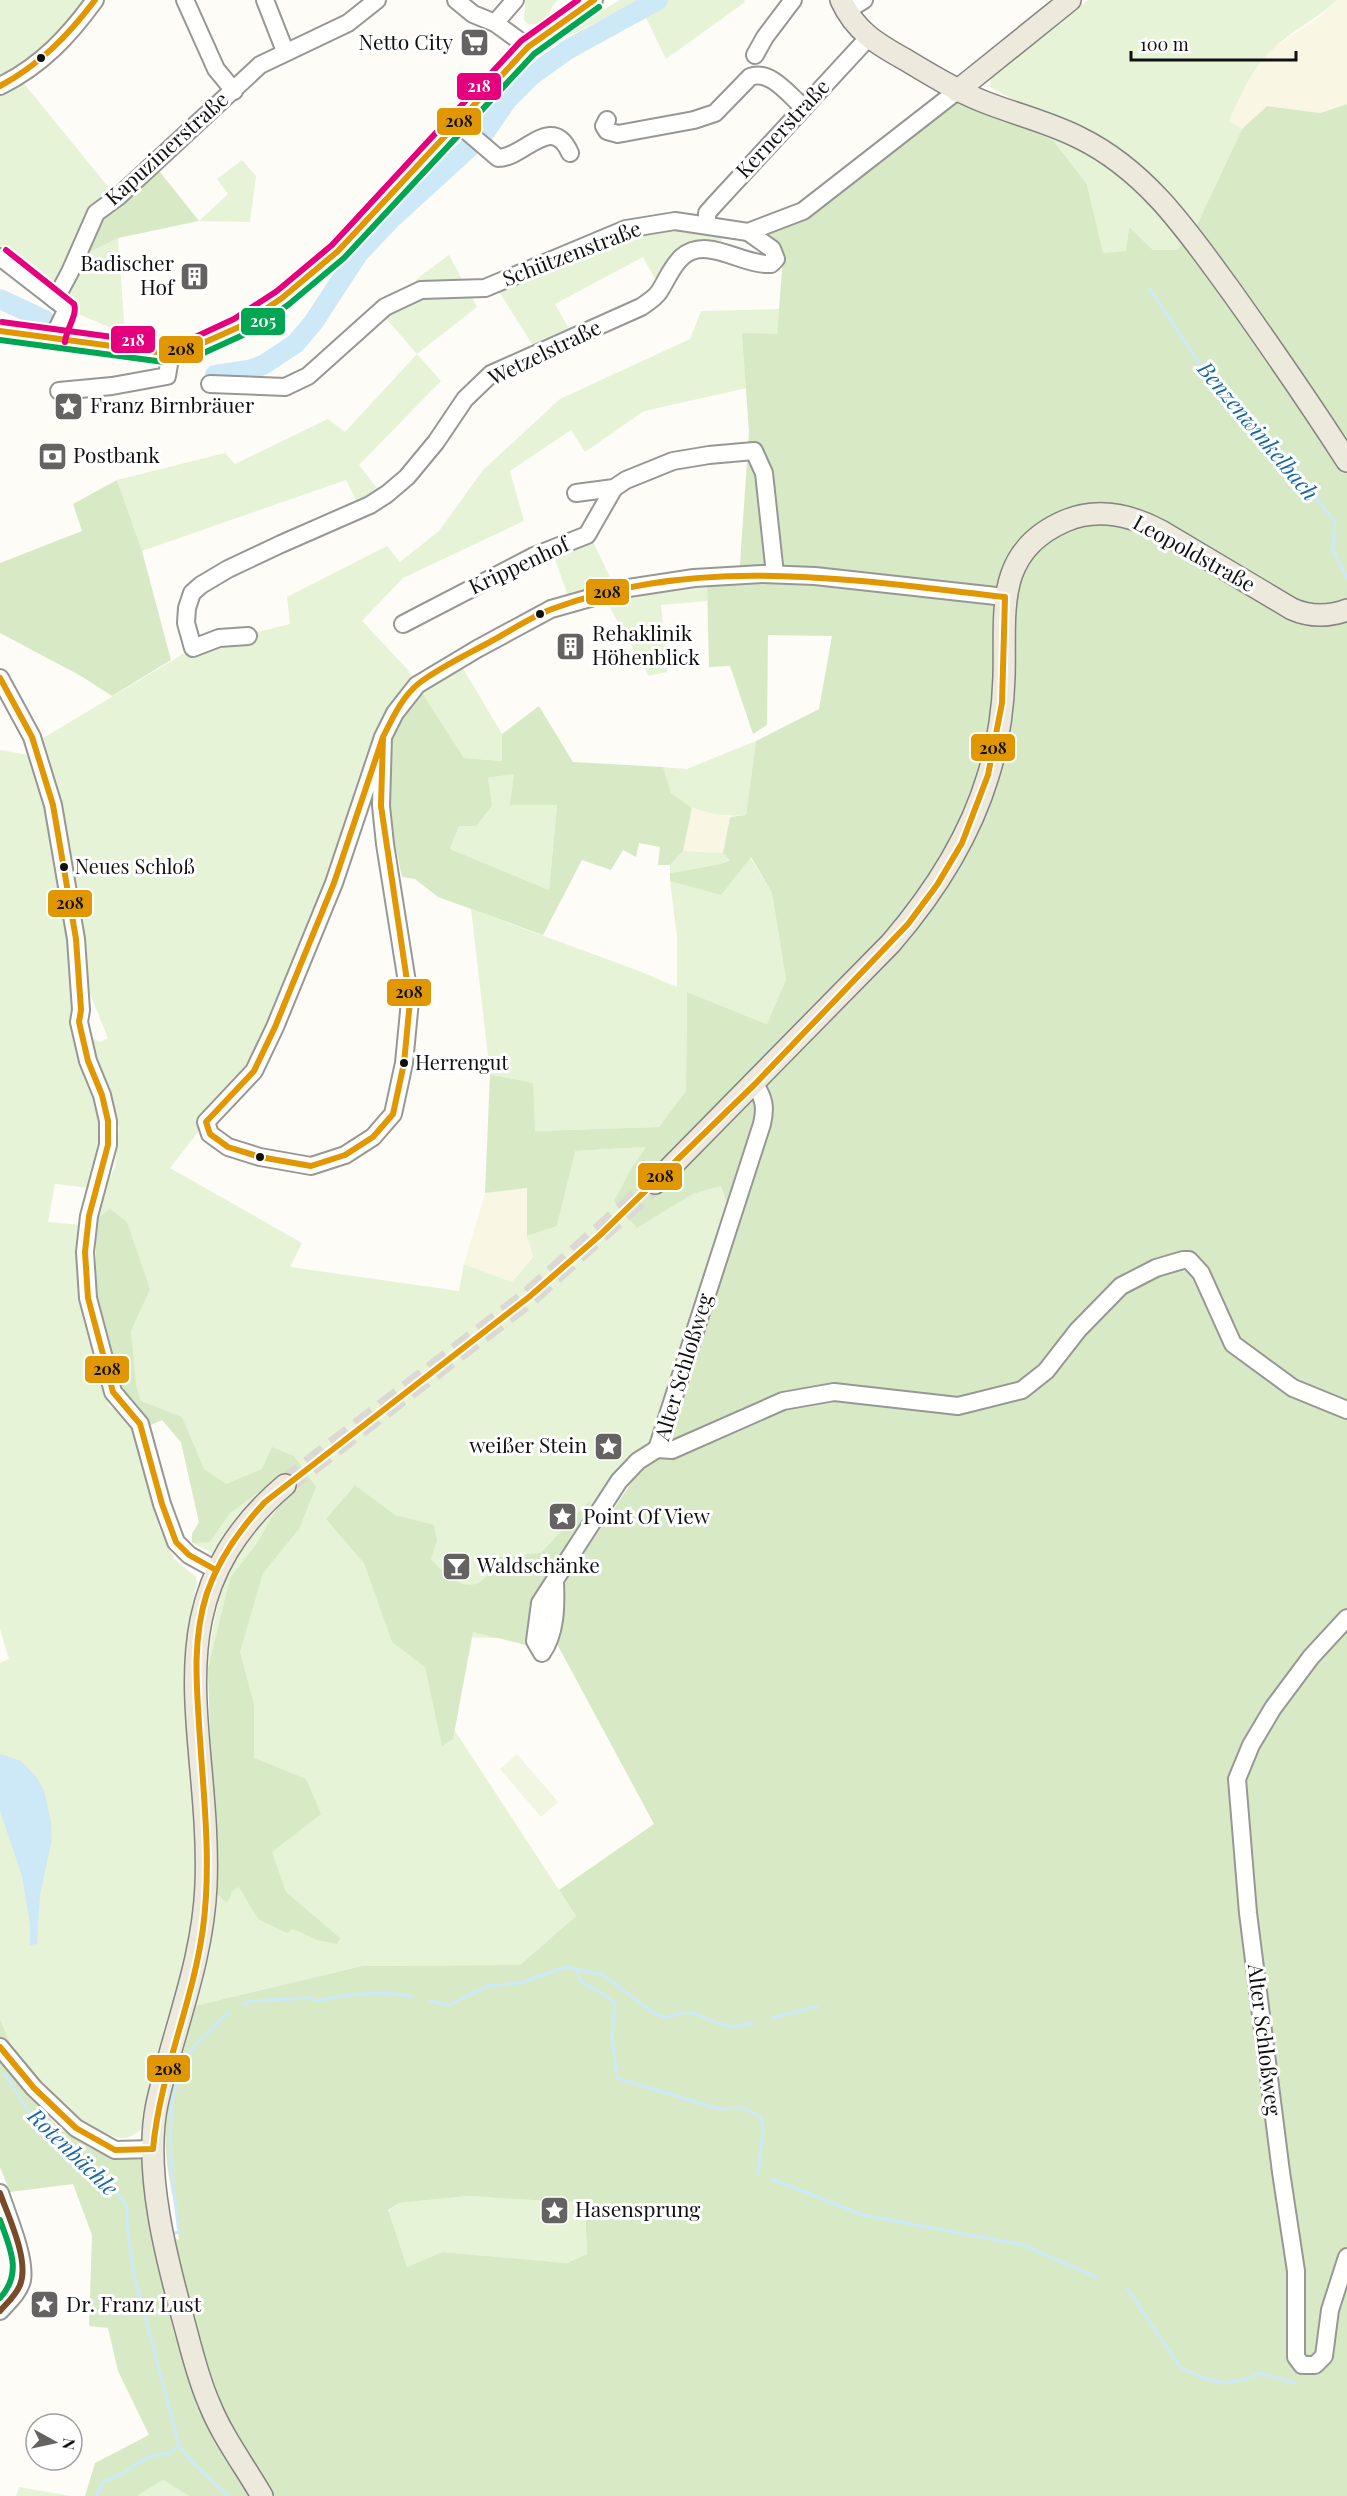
<svg xmlns="http://www.w3.org/2000/svg" width="1347" height="2496" font-family="'Playfair Display',serif">
  <style>
    .farmland { fill: #f9f7e4 }
    .green { fill: #e7f3d7 }
    .forest { fill: #d8eac5; fill-rule: evenodd }
    .pitch { fill: #f0f6e1 }
    .water { fill: #cde8f7 }
    .lines { fill: none; stroke-linecap: round; stroke-linejoin: round }
    .stream { stroke: #cde8f7; stroke-width: 3 }
    .river { stroke: #cde8f7; stroke-width: 20 }
    .major-tunnel { stroke: #dad9d4; stroke-width: 21; stroke-dasharray: 21 10; stroke-linecap: butt }
    .minor-casing { stroke: #979795; stroke-width: 20 }
    .major-casing { stroke: #858482; stroke-width: 24 }
    .minor { stroke: #fffffe; stroke-width: 16 }
    .major { stroke: #ede9dc; stroke-width: 21 }
    .bus-1-casing { stroke: #fff; stroke-width: 10 }
    .bus-2-casing { stroke: #fff; stroke-width: 10 }
    .bus-3-casing { stroke: #fff; stroke-width: 10 }
    .bus-4-casing { stroke: #fff; stroke-width: 10 }
    .bus-1 { stroke: #e09702; stroke-width: 6 }
    .bus-2 { stroke: #00a651; stroke-width: 6 }
    .bus-3 { stroke: #e5007d; stroke-width: 6 }
    .bus-4 { stroke: #7a4b2a; stroke-width: 6 }
    .bus-dot { fill: #111; stroke: #fff; stroke-width: 2 }
    .labels { text-anchor: middle; stroke-width: 6; stroke-linejoin: round; paint-order: stroke }
    .bus-label { font-size: 20px; fill: #111; stroke: #fff; text-anchor: start }
    .poi-label { font-size: 21px; fill: #111; stroke: #fff; text-anchor: start }
    .street-label { font-size: 21px; fill: #111; stroke: #fff }
    .water-label { font-size: 22px; font-style: italic; fill: #1768a6; stroke: #fff }
    .line-badge { stroke: #fff; stroke-width: 2 }
    .badge-label { font-size: 16px; text-anchor: middle; font-weight: bold; fill: #fff }
    .pale-badge-label { font-size: 16px; text-anchor: middle; font-weight: bold; fill: #111 }
  </style>
  <rect width="100%" height="100%" fill="#fdfcf7"/>
  <!-- farmland -->
  <g class="farmland">
    <polygon points="1337,0 1347,0 1347,104 1320,113 1267,106 1242,129 1229,121 1248,78 1273,48 1319,17"/>
    <polygon points="692,808 730,817 723,853 683,851"/>
    <polygon points="527,1187 527,1236 533,1256 512,1282 464,1264 485,1193"/>
  </g>
  <!-- green -->
  <g class="green">
    <polygon points="0,0 90,0 65,31 17,75 114,194 51,288 0,245"/>
    <path d="M525 0H558C545 11 553 26 528 24L524 20Z"/>
    <polygon points="620,0 744,0 745,2 666,59 638,1 569,36 566,32"/>
    <path d="M1088 0H1337C1317 19 1291 31 1273 49 1251 69 1241 95 1229 121L1242 129 1195 229 1141 170 990 87 992 71Z"/>
    <polygon points="1053,140 1081,149 1115,166 1186,242 1177,250 1153,250 1129,228 1126,252 1103,253 1087,184"/>
    <polygon points="242,160 256,176 250,222 199,221 228,194 217,179"/>
    <polygon points="682,226 721,237 722,244 692,246 657,283 643,257 555,304 572,334 534,347 496,287 644,231"/>
    <polygon points="118,238 125,334 74,312 66,300 86,254"/>
    <polygon points="449,255 477,307 417,354 441,381 359,465 381,493 357,502 346,480 142,551 117,480 225,453 235,464 328,419 345,432 417,354 384,316 419,277"/>
    <path d="M779 309 777 334 747 388 644 411 585 452 571 430 510 471 524 521 403 578 362 621 408 670 417 685 395 713 254 1071 206 1122 170 1168 302 1243 290 1267 459 1291 464 1264 512 1282 533 1257 527 1236 557 1226 574 1151 646 1147 632 1167 637 1228 693 1194 721 1186 729 1210 659 1439 638 1461 526 1639 452 1637 455 1731 576 1916 520 1965 362 1966 194 2006 209 1952 215 1891 208 1669C210 1629 218 1600 232 1562L192 1543V1534L199 1522 181 1442 162 1420 146 1427 96 1293V1219L104 1190 115 1167 119 1127 115 1121 89 1043 94 1039 100 1042 108 1038 90 994 82 938 40 740 193 648 290 624 287 597 387 546 400 562 439 531 483 470 560 399 690 339 701 311Z"/>
    <polygon points="591,538 614,585 570,601 553,554"/>
    <polygon points="707,584 707,601 661,605 667,672 649,676 610,608 615,595"/>
    <polygon points="461,665 502,734 503,761 464,758 421,691"/>
    <path d="M756 741 746 815C727 818 681 811 670 791 667 784 666 775 663 767L687 769Z"/>
    <path d="M0 750 29 755 37 767 47 805 69 953 72 1022 103 1123 91 1188 55 1184 48 1222 83 1225 82 1297 109 1406 127 1415 148 1470 159 1527 174 1559 196 1577 197 1584 192 1604 188 1698 198 1884 185 1972 147 2122C142 2129 134 2137 125 2138 96 2140 30 2082 17 2057 10 2045 5 2031 0 2019V1663L9 1659 0 1629Z"/>
    <polygon points="514,774 511,805 557,805 549,890 450,849 459,826 488,778"/>
    <polygon points="683,851 723,853 730,859 721,864 670,873 670,865"/>
    <polygon points="750,857 772,893 786,980 768,1024 687,992 686,1091 660,1127 534,1131 532,1083 490,1074 471,909 639,971 677,987 677,937 670,881 721,894"/>
    <polygon points="468,2196 580,2203 585,2208 587,2254 565,2263 442,2252 407,2267 388,2211 399,2203"/>
    <polygon points="163,2480 189,2496 137,2496"/>
    <polygon points="19,2487 71,2496 16,2496"/>
  </g>
  <!-- forest -->
  <g class="forest">
    <path d="M954 97 1053 140 1087 184 1103 253 1126 251 1129 227 1153 250H1177L1195 229 1242 129 1267 106 1320 113 1347 104V2496H189L163 2480 137 2496H85L95 2463 149 2435 118 2371 108 2328 89 2326 92 2235 73 2184 10 2192 0 2167V2019L17 2059 29 2096 60 2129 91 2148 112 2154 145 2159 157 2230 179 2240C177 2210 168 2181 166 2152 162 2101 179 2054 194 2006L362 1966 520 1965 576 1916 559 1890 654 1824 557 1644 563 1584 661 1439 732 1219 721 1186 693 1194 637 1228 614 1201 632 1167 646 1147 575 1151 557 1226 527 1236V1188L485 1193 490 1074 533 1083 535 1131 659 1127 686 1091 687 992 767 1024 786 980 772 893 751 857 721 895 670 881V873L721 864 730 860 723 853 730 817 746 815 756 741 819 709 832 636 768 635 767 725 753 734 730 666 709 667 707 584 739 579 749 432 742 333 777 334 783 258 760 233ZM468 2196 580 2203 585 2208 587 2254 566 2263 442 2252 407 2267 388 2210 399 2203Z"/>
    <polygon points="156,167 199,221 118,238 86,254 102,219"/>
    <polygon points="117,480 142,551 171,660 112,696 81,676 0,633 0,563 82,531 73,504"/>
    <path d="M421 691 464 758 502 761V734L539 706 573 762 663 767 671 793 692 808 683 851 670 865H658L660 847 639 843 636 857 623 850 611 870 582 860 543 935 438 897 415 879 402 877 389 816V762L395 713ZM514 774 510 805H557L549 890 450 849 459 826H476L492 806 488 778Z"/>
    <polygon points="110,1209 127,1222 150,1289 131,1331 136,1385 141,1401 182,1417 204,1469 226,1484 262,1469 272,1447 294,1456 316,1487 299,1529 263,1573 240,1652 254,1705 254,1758 306,1779 321,1814 272,1852 286,1892 340,1938 337,1944 317,1940 293,1929 287,1933 258,1919 239,1887 232,1891 230,1898 226,1903 215,1891 208,1669 230,1578 257,1543 288,1490 277,1479 230,1513 210,1542 192,1543 192,1534 199,1522 181,1442 162,1420 146,1427 121,1393 96,1293 96,1219"/>
    <path d="M355 1485 395 1515 434 1525 437 1540 431 1559C443 1572 464 1595 483 1580 489 1575 494 1564 499 1557L541 1553 589 1501 593 1511 535 1594 526 1645 473 1632 453 1739 442 1746 425 1667 392 1642 364 1563 326 1519Z"/>
  </g>
  <!-- pitch -->
  <polygon class="pitch" points="517,1754 558,1802 541,1817 500,1769"/>
  <!-- water -->
  <polygon class="water" points="0,1754 21,1761 37,1778 44,1791 51,1822 52,1839 40,1895 37,1944 30,1945 30,1924 22,1876 0,1811"/>
  <g class="lines">
    <!-- stream -->
    <g class="stream">
      <polyline points="1150,289 1213,384 1290,465 1335,522 1333,550 1347,578"/>
      <path d="M578 1970 579 1979C590 1989 604 1992 615 2003L612 2036 617 2078 719 2109 744 2108 761 2117 763 2129 758 2175"/>
      <path d="M430 2001 449 2005 487 1986 520 1983 566 1967 603 1975 654 2013 666 2018C696 2004 701 2021 729 2026 736 2027 744 2025 752 2023"/>
      <path d="M244 2005 250 2001 311 1998 317 2001C347 1994 382 1990 412 1997"/>
      <polyline points="772,2018 817,2006"/>
      <polyline points="5,2075 29,2112 56,2138 97,2170 114,2186 127,2207 127,2225 134,2275 179,2445 191,2461 228,2496"/>
      <polyline points="772,2179 863,2215 1023,2245 1096,2277"/>
      <path d="M171 2234 179 2232C172 2179 158 2094 193 2048 197 2042 204 2037 209 2032 215 2025 222 2018 229 2013"/>
      <polyline points="1127,2288 1180,2367 1205,2379 1225,2383 1247,2379 1260,2373 1295,2383"/>
      <path d="M96 2496 104 2481C131 2475 140 2452 169 2454L179 2445"/>
    </g>
    <!-- river -->
    <g class="river">
      <polyline points="0,299 45,320"/>
      <polyline points="215,375 249,370 263,365 295,344 313,323 358,254 392,218 483,135 507,100 531,76 567,50 658,0"/>
    </g>
    <!-- major-tunnel -->
    <polyline class="major-tunnel" points="285,1485 529,1297 655,1183"/>
    <defs>
      <g id="minor">
        <polyline points="185,0 216,69 234,91"/>
        <polyline points="265,0 285,51"/>
        <polyline points="456,0 473,14 495,23 528,47"/>
        <polyline points="846,11 864,0"/>
        <polyline points="495,23 515,0"/>
        <polyline points="755,55 765,37 793,0"/>
        <path d="M0 86C41 66 69 36 95 0"/>
        <path d="M607 120 604 126 607 131 618 134 694 120 715 113 750 77C770 69 789 95 803 107"/>
        <path d="M457 123 498 158C524 158 552 112 570 153"/>
        <polyline points="707,225 707,213 715,204 868,38"/>
        <polyline points="0,257 67,309 57,329 56,341"/>
        <polyline points="55,300 70,272 96,213 119,196 260,65 348,23 377,0"/>
        <path d="M0 331C36 339 72 341 109 345 130 347 151 355 172 352 230 345 296 289 338 251L528 47 594 0"/>
        <polyline points="210,384 285,387 308,376 385,307 421,290 485,288 626,229 675,221 748,232 803,211 957,91"/>
        <polyline points="59,391 112,386 167,376 171,352"/>
        <polyline points="576,493 614,488 626,480 673,461 709,455 754,451 764,473 775,574"/>
        <polyline points="403,624 534,556 587,535 614,488"/>
        <path d="M248 636 219 638 193 648 186 623 187 608 192 593 201 585 228 569 281 544 370 505 387 494 407 477 436 442 465 399 491 374 641 307C647 303 655 298 659 292 667 280 671 267 682 257 707 235 742 266 771 264L776 259 772 249 748 232"/>
        <polyline points="0,678 32,737 53,805 76,939 81,1010 79,1022 88,1061 102,1095 108,1121 108,1145 89,1216 85,1252 88,1298 113,1392 140,1424 162,1504 176,1542 189,1555 216,1570"/>
        <polyline points="383,737 381,806 385,844 410,1001 404,1063 393,1114 373,1137 345,1155 311,1166 260,1157 228,1147 210,1134 206,1122 254,1071 275,1027 334,883 383,737 395,713 417,685 477,649 551,609 622,589 694,578 762,574 815,576 1005,597"/>
        <polyline points="657,1449 672,1450 783,1401 834,1392 958,1406 1022,1390 1046,1371 1078,1330 1121,1286 1156,1268 1183,1260 1189,1260 1201,1273 1233,1344 1293,1388 1347,1410"/>
        <path d="M657 1449 762 1124C766 1107 764 1099 755 1084"/>
        <path d="M555 1582C556 1606 556 1633 542 1653L535 1641 540 1603 619 1481 638 1461 657 1449"/>
        <polyline points="1347,1618 1311,1657 1273,1708 1251,1745 1237,1779 1248,1913 1281,2172 1296,2271 1296,2357 1302,2365 1315,2365 1324,2356 1330,2310 1347,2257"/>
        <polyline points="0,2047 34,2088 76,2128 115,2150 153,2149"/>
        <path d="M0 2193C7 2215 26 2258 22 2280 19 2293 8 2302 0 2311"/>
      </g>
      <g id="major">
        <path d="M841 0C855 31 877 44 906 60 931 75 955 90 982 101 1014 114 1049 122 1080 138 1149 172 1190 235 1234 295 1273 350 1311 405 1347 461"/>
        <polyline points="957,91 1070,0"/>
        <path d="M655 1183 891 943C934 893 969 839 988 776 998 744 1003 710 1004 677 1006 613 993 552 1065 521 1098 507 1131 515 1161 531L1292 609C1310 617 1328 617 1347 610"/>
        <path d="M262 2496C244 2465 222 2436 209 2403 198 2378 192 2352 185 2326 167 2261 143 2171 157 2104 173 2031 203 1962 206 1885 212 1730 146 1604 285 1485"/>
      </g>
    </defs>
    <!-- minor casing -->
    <use href="#minor" class="minor-casing"/>
    <!-- major casing -->
    <use href="#major" class="major-casing"/>
    <!-- minor -->
    <use href="#minor" class="minor"/>
    <!-- major -->
    <use href="#major" class="major"/>
    <defs>
      <g id="bus-1">
        <path d="M0 86C39 65 68 36 95 0"/>
        <polyline points="0,331 164,353 194,347 239,327 282,298 338,251 528,47 594,0"/>
        <polyline points="0,678 32,737 53,805 76,939 81,1010 79,1022 88,1061 102,1095 108,1121 108,1145 89,1216 85,1252 88,1298 113,1392 140,1424 162,1504 176,1542 189,1555 216,1570"/>
        <polygon points="383,737 381,806 410,1001 404,1063 393,1114 373,1137 345,1155 311,1166 260,1157 228,1147 210,1134 206,1122 254,1071 275,1027 334,883"/>
        <path d="M0 2047 34 2088 76 2128 115 2150 153 2149C160 2073 193 2003 203 1928 212 1861 203 1791 199 1724 196 1680 193 1636 207 1593 219 1558 240 1529 265 1502L529 1297 599 1236 755 1084 908 924 937 885 962 843 988 775 1002 703 1005 597C854 580 699 554 552 609 530 617 509 632 488 643 466 655 437 669 418 684 402 697 392 719 383 737"/>
      </g>
      <g id="bus-2">
        <polyline points="0,340 164,362 197,356 243,335 288,305 344,258 534,54 599,7"/>
        <path d="M0 2220C10 2248 23 2273 0 2298"/>
      </g>
      <g id="bus-3">
        <path d="M6 250 74 304C78 315 66 329 65 342"/>
        <polyline points="2,322 164,344 191,339 234,319 277,291 332,245 521,41 578,0"/>
      </g>
      <path id="bus-4" d="M0 2193C8 2216 30 2261 20 2285 16 2295 7 2303 0 2311"/>
    </defs>
    <!-- bus-1 casing -->
    <use href="#bus-1" class="bus-1-casing"/>
    <!-- bus-2 casing -->
    <use href="#bus-2" class="bus-2-casing"/>
    <!-- bus-3 casing -->
    <use href="#bus-3" class="bus-3-casing"/>
    <!-- bus-4 casing -->
    <use href="#bus-4" class="bus-4-casing"/>
    <!-- bus-1 -->
    <use href="#bus-1" class="bus-1"/>
    <!-- bus-2 -->
    <use href="#bus-2" class="bus-2"/>
    <!-- bus-3 -->
    <use href="#bus-3" class="bus-3"/>
    <!-- bus-4 -->
    <use href="#bus-4" class="bus-4"/>
  </g>
  <!-- icons -->
  <defs>
    <symbol id="supermarket-square" viewBox="-11 -11 22 22"><rect x="-9" y="-9" width="18" height="18" rx="4" fill="#646362" stroke="#fff"/><path d="M-6-5.5h2.5l.6 2H6L4.5 2H-2.5L-4.4-4H-6ZM-1.5 3.2a1.3 1.3 0 1 0 .1 0ZM3 3.2a1.3 1.3 0 1 0 .1 0Z" fill="#fff"/></symbol>
    <symbol id="building-square" viewBox="-11 -11 22 22"><rect x="-9" y="-9" width="18" height="18" rx="4" fill="#646362" stroke="#fff"/><path d="M-4-6H4V6H1V3H-1V6H-4ZM-2.5-4.3h1.7v1.8h-1.7ZM.8-4.3h1.7v1.8H.8ZM-2.5-1h1.7V.8h-1.7ZM.8-1h1.7V.8H.8Z" fill="#fff"/></symbol>
    <symbol id="sight-square" viewBox="-11 -11 22 22"><rect x="-9" y="-9" width="18" height="18" rx="4" fill="#646362" stroke="#fff"/><path d="M0-6L1.8-2.2L6-1.7L2.9 1.2L3.7 5.4L0 3.3L-3.7 5.4L-2.9 1.2L-6-1.7L-1.8-2.2Z" fill="#fff"/></symbol>
    <symbol id="bank-square" viewBox="-11 -11 22 22"><rect x="-9" y="-9" width="18" height="18" rx="4" fill="#646362" stroke="#fff"/><path d="M-6-4H6V4H-6ZM0-2.3a2.3 2.3 0 1 0 0 4.6a2.3 2.3 0 1 0 0-4.6Z" fill="#fff"/></symbol>
    <symbol id="bar-square" viewBox="-11 -11 22 22"><rect x="-9" y="-9" width="18" height="18" rx="4" fill="#646362" stroke="#fff"/><path d="M-6-5H6L.8 .8V4.5H3.5V6h-7V4.5H-.8V.8Z" fill="#fff"/></symbol>
  </defs>
  <g fill-rule="evenodd">
    <use href="#supermarket-square" x="458" y="26" width="33" height="33"/>
    <use href="#building-square" x="178" y="260" width="33" height="33"/>
    <use href="#sight-square" x="52" y="390" width="33" height="33"/>
    <use href="#bank-square" x="36" y="440" width="33" height="33"/>
    <use href="#building-square" x="554" y="630" width="33" height="33"/>
    <use href="#sight-square" x="592" y="1430" width="33" height="33"/>
    <use href="#sight-square" x="546" y="1500" width="33" height="33"/>
    <use href="#bar-square" x="440" y="1550" width="33" height="33"/>
    <use href="#sight-square" x="538" y="2194" width="33" height="33"/>
    <use href="#sight-square" x="28" y="2288" width="33" height="33"/>
  </g>
  <!-- markers -->
  <g class="bus-dot">
    <circle cx="41" cy="58" r="5"/>
    <circle cx="540" cy="614" r="5"/>
    <circle cx="64" cy="867" r="5"/>
    <circle cx="404" cy="1063" r="5"/>
    <circle cx="260" cy="1157" r="5"/>
  </g>
  <g class="labels">
    <!-- bus labels -->
    <g class="bus-label">
      <text x="75" y="874">Neues Schloß</text>
      <text x="415" y="1070">Herrengut</text>
    </g>
    <!-- poi labels -->
    <g class="poi-label">
      <text x="453" y="50" text-anchor="end">Netto City</text>
      <text x="174" y="271" text-anchor="end">Badischer<tspan x="174" dy="24">Hof</tspan></text>
      <text x="90" y="413">Franz Birnbräuer</text>
      <text x="73" y="463">Postbank</text>
      <text x="592" y="641">Rehaklinik<tspan x="592" dy="24">Höhenblick</tspan></text>
      <text x="587" y="1453" text-anchor="end">weißer Stein</text>
      <text x="583" y="1524">Point Of View</text>
      <text x="477" y="1573">Waldschänke</text>
      <text x="575" y="2217">Hasensprung</text>
      <text x="66" y="2312">Dr. Franz Lust</text>
    </g>
    <!-- street labels -->
    <g class="street-label">
      <text transform="translate(783 129) rotate(-47)" y="7">Kernerstraße</text>
      <text transform="translate(167 149) rotate(-42)" y="7">Kapuzinerstraße</text>
      <text transform="translate(572 254) rotate(-21)" y="7">Schützenstraße</text>
      <text transform="translate(545 353) rotate(-26)" y="7">Wetzelstraße</text>
      <text transform="translate(1194 554) rotate(29)" y="7">Leopoldstraße</text>
      <text transform="translate(519 566) rotate(-25)" y="7">Krippenhof</text>
      <text transform="translate(684 1367) rotate(-73)" y="7">Alter Schloßweg</text>
      <text transform="translate(1264 2040) rotate(83)" y="7">Alter Schloßweg</text>
    </g>
    <!-- water labels -->
    <g class="water-label">
      <text transform="translate(1258 431) rotate(50)" y="8">Benzenwinkelbach</text>
      <text transform="translate(73 2152) rotate(44)" y="8">Rotenbächle</text>
    </g>
  </g>
  <g class="line-badge">
    <rect x="456" y="72" width="46" height="29" rx="6" fill="#e5007d"/>
    <rect x="436" y="107" width="46" height="29" rx="6" fill="#e09702"/>
    <rect x="240" y="307" width="46" height="29" rx="6" fill="#00a651"/>
    <rect x="110" y="325" width="46" height="29" rx="6" fill="#e5007d"/>
    <rect x="158" y="335" width="46" height="29" rx="6" fill="#e09702"/>
    <rect x="585" y="578" width="45" height="28" rx="6" fill="#e09702"/>
    <rect x="970" y="733" width="46" height="29" rx="6" fill="#e09702"/>
    <rect x="47" y="889" width="46" height="29" rx="6" fill="#e09702"/>
    <rect x="386" y="978" width="46" height="29" rx="6" fill="#e09702"/>
    <rect x="637" y="1162" width="46" height="29" rx="6" fill="#e09702"/>
    <rect x="84" y="1355" width="46" height="29" rx="6" fill="#e09702"/>
    <rect x="146" y="2054" width="45" height="29" rx="6" fill="#e09702"/>
  </g>
  <g class="badge-label">
    <text x="479" y="92">218</text>
    <text x="263" y="327">205</text>
    <text x="133" y="346">218</text>
  </g>
  <g class="pale-badge-label">
    <text x="459" y="127">208</text>
    <text x="181" y="355">208</text>
    <text x="607" y="598">208</text>
    <text x="993" y="754">208</text>
    <text x="70" y="909">208</text>
    <text x="409" y="998">208</text>
    <text x="660" y="1182">208</text>
    <text x="107" y="1375">208</text>
    <text x="168" y="2075">208</text>
  </g>
  <!-- north arrow -->
  <g transform="translate(54 2442) rotate(98)"><circle r="28" fill="#ffffff" stroke="#a0a0a0" stroke-width="1.5"/>
  <path d="M0-4.5L10 22L0 15L-10 22Z" fill="#646362"/>
  <text y="-9" font-size="16" font-weight="bold" text-anchor="middle" fill="#111111">N</text>
  </g>
  <!-- scale -->
  <path d="M1131 51v9h165v-9" fill="none" stroke="#111111" stroke-width="3"/>
  <text x="1140" y="51" font-size="18" fill="#111111" stroke="#ffffff" stroke-width="4.5" paint-order="stroke">100 m</text>
</svg>
